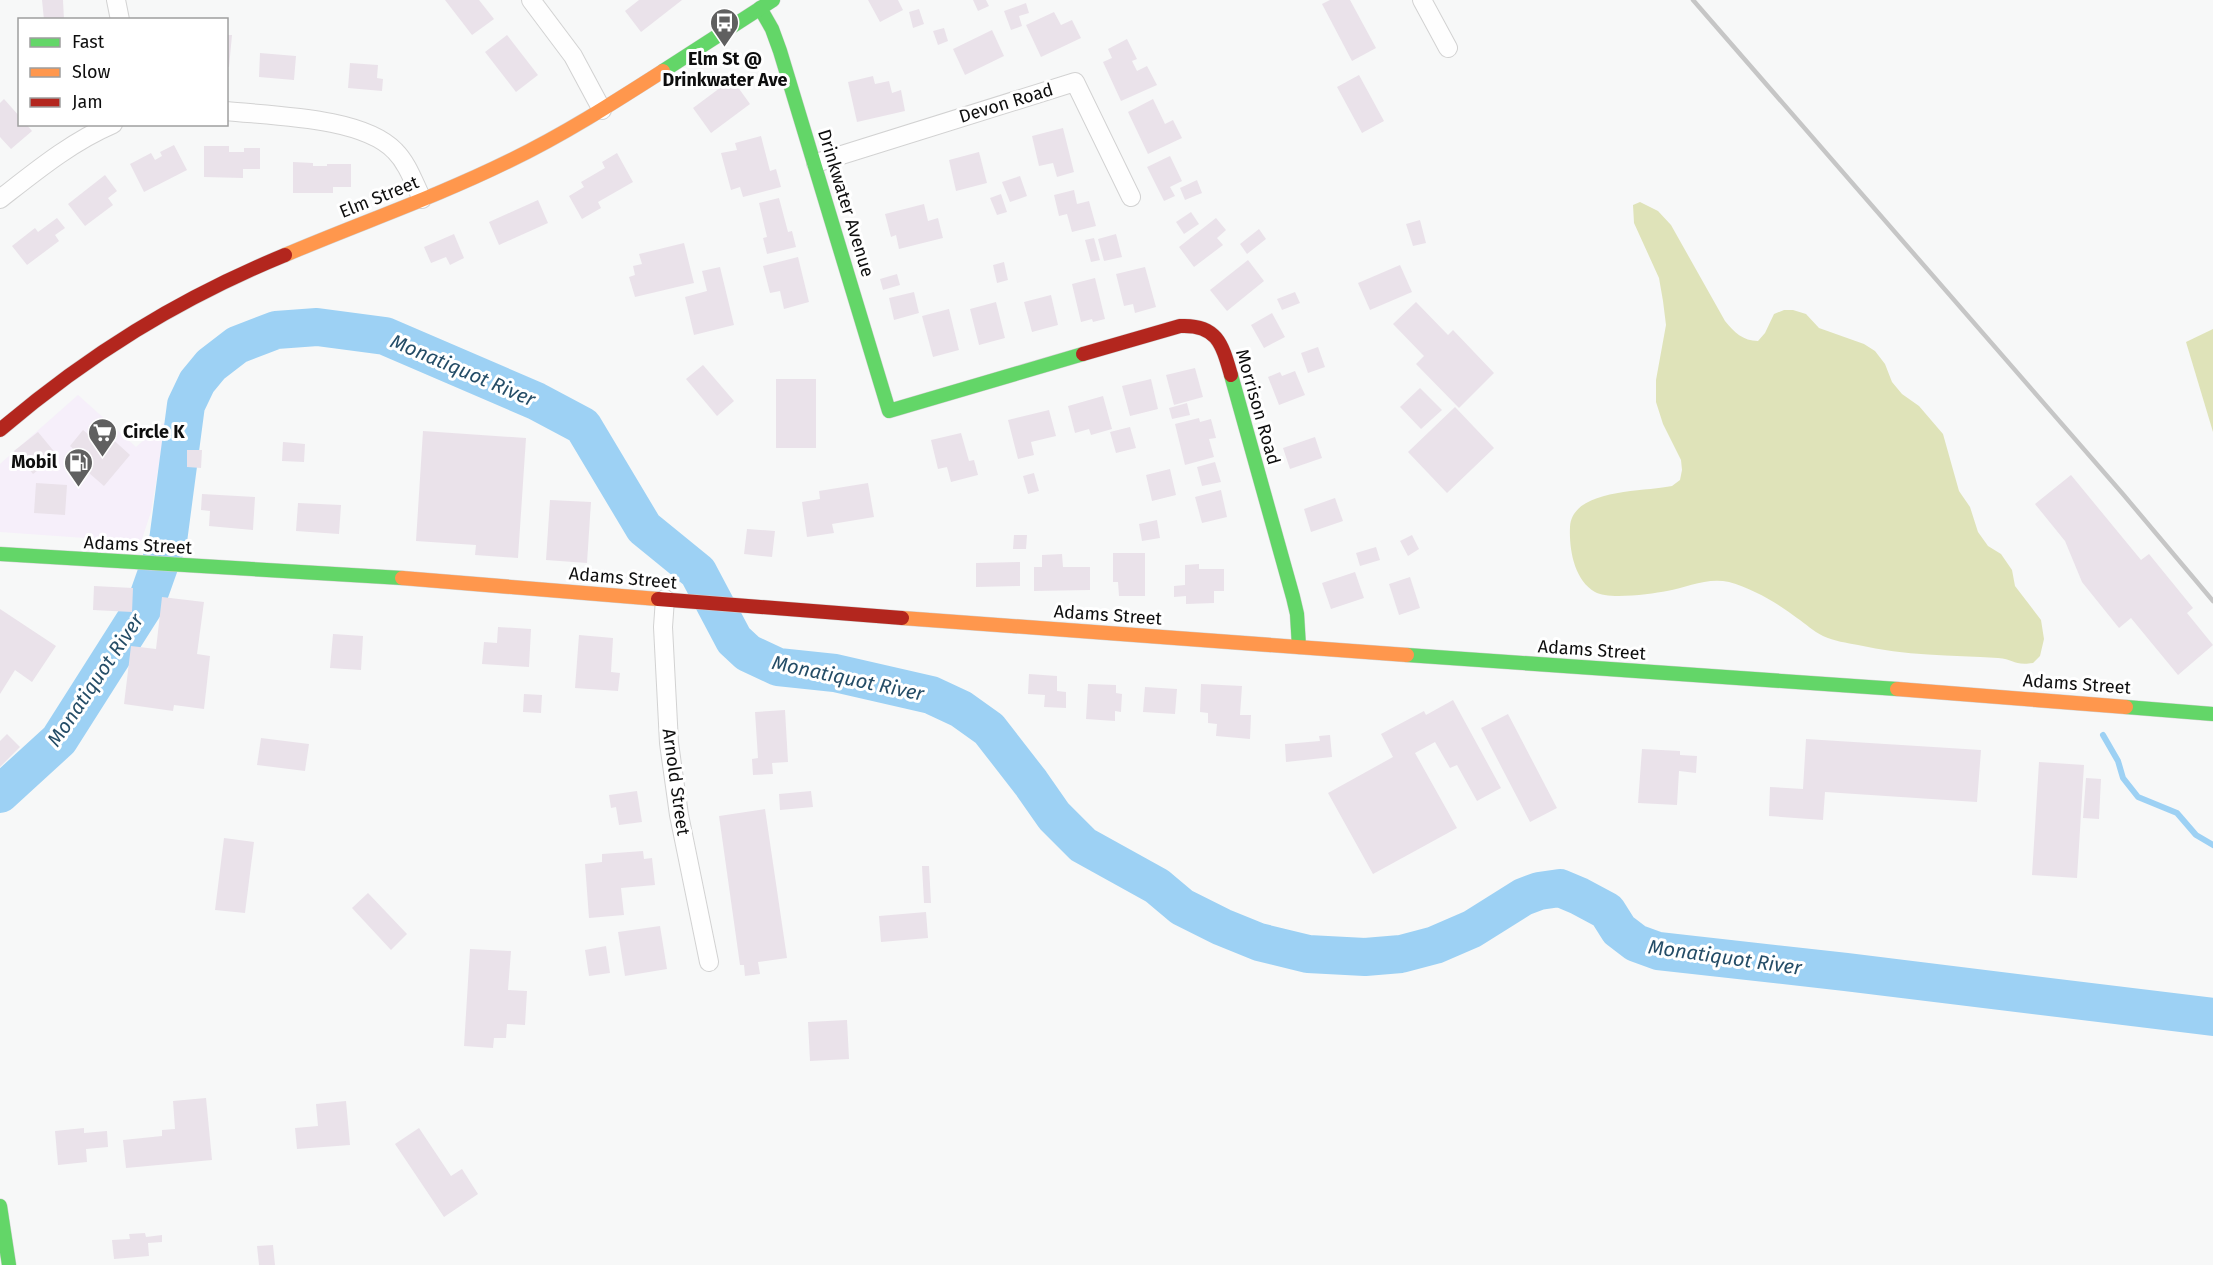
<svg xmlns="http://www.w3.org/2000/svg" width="2213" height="1265" font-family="'Fira Sans',sans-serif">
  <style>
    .commercial { fill: #f6effa }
    .green { fill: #dfe3b9 }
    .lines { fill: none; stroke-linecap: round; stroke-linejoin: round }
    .stream { stroke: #9dd1f4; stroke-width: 6 }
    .river { stroke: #9dd1f4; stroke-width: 38 }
    .building { fill: #eae2ea }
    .street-casing { stroke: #d2d2d2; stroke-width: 20 }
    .fast-casing { stroke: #d2d2d2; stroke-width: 15 }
    .slow-casing { stroke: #d2d2d2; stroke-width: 15 }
    .jam-casing { stroke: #d2d2d2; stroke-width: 15 }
    .street { stroke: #fefefe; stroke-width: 18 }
    .fast { stroke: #63d668; stroke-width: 14 }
    .slow { stroke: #ff974d; stroke-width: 14 }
    .jam { stroke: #b3261e; stroke-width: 14 }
    .rail { stroke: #c6c6c6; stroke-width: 4.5 }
    .labels { text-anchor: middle; stroke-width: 6; stroke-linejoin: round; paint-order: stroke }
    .poi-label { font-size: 18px; font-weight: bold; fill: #0e0e0e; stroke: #fff }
    .street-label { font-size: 18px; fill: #0e0e0e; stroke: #fff }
    .water-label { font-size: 20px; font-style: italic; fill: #254d67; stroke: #fff }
  </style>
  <rect width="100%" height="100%" fill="#f7f8f8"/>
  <!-- commercial -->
  <polygon class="commercial" points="78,395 136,447 166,421 151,512 141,542 0,532 0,464"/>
  <!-- green -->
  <g class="green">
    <path d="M1640 202 1658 211 1671 225 1725 321C1734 332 1743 341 1758 341L1765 333 1774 314 1784 310H1793L1806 314 1819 328 1864 344 1875 351 1885 364 1892 382 1902 394 1919 406 1943 434 1959 491 1970 507 1978 532 1988 546 2001 554 2012 570 2015 586 2041 620 2044 639 2040 656 2033 663C2014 666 2014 659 1998 658 1951 655 1905 656 1858 645 1847 643 1834 641 1823 636 1813 631 1806 624 1797 618 1777 603 1754 589 1729 582 1708 577 1687 587 1667 591 1651 594 1608 600 1595 592 1574 580 1569 549 1570 527 1572 488 1645 492 1672 486L1680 480 1682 470 1681 460 1663 424 1656 402V380L1666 325 1663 301 1659 278 1634 223 1633 205Z"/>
    <polygon points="2213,329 2213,432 2186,342"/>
  </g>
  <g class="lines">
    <!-- stream -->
    <polyline class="stream" points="2103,735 2118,761 2123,778 2138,797 2177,813 2196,835 2213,845"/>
    <!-- river -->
    <polyline class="river" points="0,794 59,740 146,603 168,541 186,405 197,382 211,365 237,345 276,330 317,327 385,336 536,401 583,426 644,528 698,572 734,640 748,653 778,667 835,673 931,695 961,709 989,729 1031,783 1054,816 1083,845 1157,886 1182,907 1222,927 1259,942 1308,954 1365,957 1401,954 1435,945 1472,929 1523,897 1539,891 1560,888 1579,896 1607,911 1619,930 1636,943 1658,951 1846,972 2213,1017"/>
  </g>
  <!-- building -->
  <g class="building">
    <polygon points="42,0 63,0 64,20 44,20"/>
    <polygon points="445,0 479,0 494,19 472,35"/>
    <polygon points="639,0 682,0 641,32 625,11"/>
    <polygon points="868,0 898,0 903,10 880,22"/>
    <polygon points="973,0 986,0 989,6 978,11"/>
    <polygon points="1330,0 1350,0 1376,48 1352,61 1322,4"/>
    <polygon points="1026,3 1029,13 1019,16 1022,26 1011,30 1004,11"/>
    <polygon points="919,9 924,24 913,28 909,12"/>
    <polygon points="1054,12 1061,25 1072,20 1081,38 1041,57 1026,25"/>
    <polygon points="944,28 948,41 938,45 933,31"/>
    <polygon points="992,30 1004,56 965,75 953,49"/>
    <polygon points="226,35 232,35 229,67 226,67"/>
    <polygon points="507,35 538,75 516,92 485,52"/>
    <polygon points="1127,39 1137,59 1132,61 1137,71 1147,66 1157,85 1121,101 1103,62 1112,58 1108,49"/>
    <polygon points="260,53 296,56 294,80 259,77"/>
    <polygon points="350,63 378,65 377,78 383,79 382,91 348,88"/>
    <polygon points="1359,75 1384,121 1362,133 1337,87"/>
    <polygon points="873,76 875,84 889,81 892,93 901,90 905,111 857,122 848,82"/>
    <polygon points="732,79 750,104 711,133 693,108"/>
    <polygon points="4,99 20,117 20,124 26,124 32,131 11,149 0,137 0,103"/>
    <polygon points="1153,99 1165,124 1173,120 1182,138 1148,154 1128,112"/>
    <polygon points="1063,128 1074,172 1057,177 1053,163 1039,166 1032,136"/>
    <polygon points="761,136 770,171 776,169 781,187 743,197 740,187 731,190 721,153 737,150 735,143"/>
    <polygon points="174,145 187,170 144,192 130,164 151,153 155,160 162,156 160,152"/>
    <polygon points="204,146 229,146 229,152 244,152 244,148 260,148 260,169 243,169 243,178 204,177"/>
    <polygon points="979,152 987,183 956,191 949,160"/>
    <polygon points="617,153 633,182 598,202 601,208 582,219 569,196 584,187 581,182 605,168 602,162"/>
    <polygon points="1170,156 1182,181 1170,187 1175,196 1164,201 1147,167"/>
    <polygon points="293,162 313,163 313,166 327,166 327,164 351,164 351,187 333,187 333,193 293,193"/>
    <polygon points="105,175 117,191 108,198 113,205 85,226 68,204"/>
    <polygon points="1020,176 1027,196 1010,202 1002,182"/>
    <polygon points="1197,180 1202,193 1185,200 1180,188"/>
    <polygon points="1074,190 1077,204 1089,201 1096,226 1072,232 1067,214 1059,216 1054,195"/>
    <polygon points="1001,194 1007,212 997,215 990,198"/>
    <polygon points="779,198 788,232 792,231 796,247 767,254 763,238 767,237 759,203"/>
    <polygon points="538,200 548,223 499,245 489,222"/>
    <polygon points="924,204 928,221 938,218 943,238 899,249 896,235 891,237 885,214"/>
    <polygon points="1191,212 1199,224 1184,234 1176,222"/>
    <polygon points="57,218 65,228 55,235 59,241 27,265 12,246 35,228 38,232"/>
    <polygon points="1216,218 1226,230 1217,238 1223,245 1194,267 1179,247"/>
    <polygon points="1420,220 1426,243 1413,246 1406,224"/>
    <polygon points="1259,229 1266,239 1247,254 1240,244"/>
    <polygon points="454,234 464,258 450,265 446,257 431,263 424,247"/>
    <polygon points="1116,234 1122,257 1104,261 1098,239"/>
    <polygon points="1094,238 1100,260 1091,262 1085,240"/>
    <polygon points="684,243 694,283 635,297 629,277 635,275 633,266 642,264 639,254"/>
    <polygon points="798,257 809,302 784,309 780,291 770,293 763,266"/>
    <polygon points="1248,260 1264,281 1227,311 1210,290"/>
    <polygon points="1004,262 1008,280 997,283 993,265"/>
    <polygon points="1400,265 1412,292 1370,310 1358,283"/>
    <polygon points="720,267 734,325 694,335 685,297 707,291 702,271"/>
    <polygon points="1145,267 1156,307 1135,313 1133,304 1124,306 1116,274"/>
    <polygon points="897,274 900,285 883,290 880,279"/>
    <polygon points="1095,278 1105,319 1093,322 1092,319 1081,322 1072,284"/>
    <polygon points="914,292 919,313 894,320 889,298"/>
    <polygon points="1295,292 1300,303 1282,310 1277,299"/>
    <polygon points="1051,295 1058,325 1032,332 1024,302"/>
    <polygon points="996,302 1005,338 979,345 970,309"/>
    <polygon points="1416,302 1448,335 1453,330 1494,373 1459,408 1416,364 1424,356 1393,324"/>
    <polygon points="949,309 959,350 933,357 922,316"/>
    <polygon points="1272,313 1285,337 1264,348 1251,325"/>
    <polygon points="1318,347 1325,367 1308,373 1301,353"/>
    <polygon points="703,365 734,401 717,416 686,379"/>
    <polygon points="1195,368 1203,397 1174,405 1166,375"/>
    <polygon points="1295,371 1305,395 1279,405 1268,377 1280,372 1282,376"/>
    <rect x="776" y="379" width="40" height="69"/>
    <polygon points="1151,379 1158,409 1130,416 1122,386"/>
    <polygon points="1420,388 1442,410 1421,429 1400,407"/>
    <polygon points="1103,396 1112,429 1091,435 1089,429 1075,433 1068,406"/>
    <polygon points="1187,403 1190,415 1172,419 1169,408"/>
    <polygon points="1455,407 1494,448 1447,493 1408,452"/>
    <polygon points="1049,410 1056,436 1031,442 1034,455 1018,459 1008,420"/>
    <polygon points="1199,418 1200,422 1211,419 1216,438 1209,439 1214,457 1185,465 1175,424"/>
    <polygon points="98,426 130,455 104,486 73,459 78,453 70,446 83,430 90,436"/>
    <polygon points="1130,427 1136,448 1116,453 1110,432"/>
    <polygon points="423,431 526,438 518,558 475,555 476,545 416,541"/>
    <polygon points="38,432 57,455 33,474 14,451"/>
    <polygon points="961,433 969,461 974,460 978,475 951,482 947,467 938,469 931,440"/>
    <polygon points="1315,437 1322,458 1290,469 1283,448"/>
    <polygon points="283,442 305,444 304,462 282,461"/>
    <polygon points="187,450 202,450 201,468 187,467"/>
    <polygon points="1215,462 1221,482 1202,486 1197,467"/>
    <polygon points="1170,469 1176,495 1152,501 1146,475"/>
    <polygon points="1034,473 1039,491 1028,494 1023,476"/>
    <polygon points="2071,475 2141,560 2149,554 2193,608 2187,613 2213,645 2178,675 2131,618 2119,628 2082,582 2065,541 2035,504"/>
    <polygon points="36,483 67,485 65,515 34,513"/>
    <polygon points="868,483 874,517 832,524 834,533 807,537 802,502 820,499 819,491"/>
    <polygon points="1221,490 1227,517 1202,523 1195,497"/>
    <polygon points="202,494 255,497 253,530 209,526 210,511 201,510"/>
    <polygon points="1335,498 1343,521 1311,532 1304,509"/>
    <polygon points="550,500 591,502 587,563 546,560"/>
    <polygon points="298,503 341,505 339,534 296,531"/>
    <polygon points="1157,520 1160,538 1142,541 1139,524"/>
    <polygon points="747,529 775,531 772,557 744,554"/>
    <polygon points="1014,535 1027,535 1026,549 1013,549"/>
    <polygon points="1412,535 1419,549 1408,556 1400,541"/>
    <polygon points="1376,547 1380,560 1360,566 1356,553"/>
    <polygon points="1113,553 1145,553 1145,596 1119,596 1118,582 1113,582"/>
    <polygon points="1062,554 1063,567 1090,567 1090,590 1034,591 1034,567 1042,567 1042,555"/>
    <polygon points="1020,562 1020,586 976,587 976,563"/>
    <polygon points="1199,564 1199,569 1224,569 1224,591 1214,591 1214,603 1186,604 1186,596 1174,597 1174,586 1185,585 1185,565"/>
    <polygon points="1355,572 1364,598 1331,609 1322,583"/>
    <polygon points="1410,577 1420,608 1399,615 1389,584"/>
    <polygon points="94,586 133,588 132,612 93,610"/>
    <polygon points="162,597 204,602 197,654 210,656 204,709 174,705 173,711 124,704 131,646 156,649"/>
    <polygon points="0,609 56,646 32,682 15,670 0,694"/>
    <polygon points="498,627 531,629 529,667 482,664 484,642 497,643"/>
    <polygon points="333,634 363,636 361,670 330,668"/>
    <polygon points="579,635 613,638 611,672 620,673 618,691 575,688"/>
    <polygon points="1029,674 1057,676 1057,691 1066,692 1066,708 1044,707 1045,695 1028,694"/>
    <polygon points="1088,684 1116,685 1116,693 1122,694 1121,712 1115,711 1115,721 1086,719"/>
    <polygon points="1201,684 1242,686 1240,715 1251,715 1250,739 1216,736 1217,724 1208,723 1208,713 1200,712"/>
    <polygon points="1145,687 1177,689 1175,714 1143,712"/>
    <polygon points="524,694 542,695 541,713 523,712"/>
    <polygon points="1453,700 1501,788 1477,801 1457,765 1450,768 1435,742 1415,753 1457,828 1373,874 1328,793 1393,757 1381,734 1424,711 1426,715"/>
    <polygon points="785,710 788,762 772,763 773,774 753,775 752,759 758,758 755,712"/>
    <polygon points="1508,714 1557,808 1530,822 1481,728"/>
    <polygon points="7,734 20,747 0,767 0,741"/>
    <polygon points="1330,735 1332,757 1286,762 1285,744 1320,741 1319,736"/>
    <polygon points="261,738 309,744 305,771 257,765"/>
    <polygon points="1806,739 1981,750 1977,802 1825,792 1823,820 1769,816 1770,787 1803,789"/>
    <polygon points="1642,749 1680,751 1680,755 1697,756 1696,773 1679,771 1677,805 1638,803"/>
    <polygon points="2039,762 2084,765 2077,878 2032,875"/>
    <polygon points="2086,778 2101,779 2099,819 2083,818"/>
    <polygon points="637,791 642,822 619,825 616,807 611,808 609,795"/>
    <polygon points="811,791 813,807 780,810 779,794"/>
    <polygon points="765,809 787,958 758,962 760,974 745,976 744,965 740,965 719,816"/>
    <polygon points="224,838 254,842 245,913 215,910"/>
    <polygon points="643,851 644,859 652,858 655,885 621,888 624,915 589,918 585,864 602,862 602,854"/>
    <polygon points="922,866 929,866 931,903 924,903"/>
    <polygon points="368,893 407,934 391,950 352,908"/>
    <polygon points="926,912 928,938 881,942 879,916"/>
    <polygon points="660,926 667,969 625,976 618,932"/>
    <polygon points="606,946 610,973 589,976 585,950"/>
    <polygon points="470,949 511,951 508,990 527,991 525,1025 507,1024 506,1038 494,1038 493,1048 464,1046"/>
    <polygon points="847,1020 849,1059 810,1061 808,1022"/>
    <polygon points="206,1098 212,1160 126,1168 123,1140 162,1136 162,1130 175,1129 173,1101"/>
    <polygon points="346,1101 350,1145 297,1149 295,1128 318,1126 316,1104"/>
    <polygon points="84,1128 84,1133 107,1131 108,1147 86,1149 87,1162 58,1165 55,1131"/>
    <polygon points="419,1128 451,1176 462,1169 478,1194 444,1217 395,1144"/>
    <polygon points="145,1233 146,1237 162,1235 162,1242 148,1243 149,1256 114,1259 112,1240 130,1239 129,1234"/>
    <polygon points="273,1245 275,1265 259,1265 257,1246"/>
  </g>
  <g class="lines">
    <defs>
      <g id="street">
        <polyline points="116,0 120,20"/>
        <polyline points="531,0 573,56 602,110"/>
        <polyline points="1422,0 1448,48"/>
        <path d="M226 111C273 116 363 117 395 151 408 164 414 183 422 199"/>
        <polyline points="816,163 1075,82 1131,197"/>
        <path d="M0 199C36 171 71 142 113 124"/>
        <polyline points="665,599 663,627 669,743 679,815 709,962"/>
      </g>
      <g id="fast">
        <polyline points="760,8 772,29 780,51 889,411 1083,354"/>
        <polyline points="663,71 773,0"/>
        <polyline points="1231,375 1293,597 1297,614 1299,647"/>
        <polyline points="0,554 402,578"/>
        <polyline points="1407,655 1897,689"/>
        <polyline points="2126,707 2213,714"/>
        <polyline points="0,1206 9,1265"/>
      </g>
      <g id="slow">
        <path d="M285 255C360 223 436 197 509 161 563 135 613 103 663 71"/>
        <polyline points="402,578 658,599"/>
        <polyline points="902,618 1407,655"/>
        <polyline points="1897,689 2126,707"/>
      </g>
      <g id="jam">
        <path d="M1083 354 1180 326C1217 324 1222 344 1231 375"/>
        <path d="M0 430C88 355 178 299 285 255"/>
        <polyline points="658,599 902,618"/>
      </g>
    </defs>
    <!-- street casing -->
    <use href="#street" class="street-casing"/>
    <!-- fast casing -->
    <use href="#fast" class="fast-casing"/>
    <!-- slow casing -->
    <use href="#slow" class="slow-casing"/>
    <!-- jam casing -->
    <use href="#jam" class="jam-casing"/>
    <!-- street -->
    <use href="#street" class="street"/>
    <!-- fast -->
    <use href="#fast" class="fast"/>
    <!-- slow -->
    <use href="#slow" class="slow"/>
    <!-- jam -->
    <use href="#jam" class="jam"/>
    <!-- rail -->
    <polyline class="rail" points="1693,0 2122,493 2213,601"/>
  </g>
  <!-- icons -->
  <defs>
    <symbol id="bus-pin" viewBox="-11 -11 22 30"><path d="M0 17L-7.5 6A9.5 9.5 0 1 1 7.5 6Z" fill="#606060" stroke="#fff"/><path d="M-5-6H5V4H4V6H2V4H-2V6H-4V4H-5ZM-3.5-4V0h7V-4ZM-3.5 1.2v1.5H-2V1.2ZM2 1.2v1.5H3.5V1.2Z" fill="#fff"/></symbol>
    <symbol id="supermarket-pin" viewBox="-11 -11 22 30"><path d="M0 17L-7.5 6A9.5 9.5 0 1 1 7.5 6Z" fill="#606060" stroke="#fff"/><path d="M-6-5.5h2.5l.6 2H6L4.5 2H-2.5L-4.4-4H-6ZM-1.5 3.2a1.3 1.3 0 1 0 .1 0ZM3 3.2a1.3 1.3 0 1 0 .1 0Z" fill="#fff"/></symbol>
    <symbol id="fuel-pin" viewBox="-11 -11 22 30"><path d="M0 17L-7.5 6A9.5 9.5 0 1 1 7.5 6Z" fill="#606060" stroke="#fff"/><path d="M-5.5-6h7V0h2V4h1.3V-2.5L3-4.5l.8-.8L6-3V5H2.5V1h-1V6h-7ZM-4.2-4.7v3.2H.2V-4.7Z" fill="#fff"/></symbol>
  </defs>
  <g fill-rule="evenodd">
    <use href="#bus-pin" x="708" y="6" width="33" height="45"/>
    <use href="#supermarket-pin" x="86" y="416" width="33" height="45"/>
    <use href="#fuel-pin" x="62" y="446" width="33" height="45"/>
  </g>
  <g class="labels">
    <!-- poi labels -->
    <g class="poi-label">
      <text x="725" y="65">Elm St @<tspan x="725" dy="21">Drinkwater Ave</tspan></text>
      <text x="123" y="438" text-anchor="start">Circle K</text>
      <text x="57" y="468" text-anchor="end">Mobil</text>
    </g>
    <!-- street labels -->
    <g class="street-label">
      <text transform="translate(1006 103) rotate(-17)" y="6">Devon Road</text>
      <text transform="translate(379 197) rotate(-22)" y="6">Elm Street</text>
      <text transform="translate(846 203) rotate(73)" y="6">Drinkwater Avenue</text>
      <text transform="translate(1258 407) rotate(74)" y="6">Morrison Road</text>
      <text transform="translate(138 545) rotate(3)" y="6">Adams Street</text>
      <text transform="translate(623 578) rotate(5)" y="6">Adams Street</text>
      <text transform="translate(1108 615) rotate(4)" y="6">Adams Street</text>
      <text transform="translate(1592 650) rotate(4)" y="6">Adams Street</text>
      <text transform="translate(2077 684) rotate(4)" y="6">Adams Street</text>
      <text transform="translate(676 782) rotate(82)" y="6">Arnold Street</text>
    </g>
    <!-- water labels -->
    <g class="water-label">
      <text transform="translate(463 370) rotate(23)" y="7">Monatiquot River</text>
      <text transform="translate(848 678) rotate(12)" y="7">Monatiquot River</text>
      <text transform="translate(95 680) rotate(-56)" y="7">Monatiquot River</text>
      <text transform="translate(1725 957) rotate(8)" y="7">Monatiquot River</text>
    </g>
  </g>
  <!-- legend -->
  <rect x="18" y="18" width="210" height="108" fill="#ffffff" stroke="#9f9f9f" stroke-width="1.5"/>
  <rect x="30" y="38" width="30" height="9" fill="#63d668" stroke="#9f9f9f" stroke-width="1.5"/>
  <text x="72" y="48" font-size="18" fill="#0e0e0e">Fast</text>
  <rect x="30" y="68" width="30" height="9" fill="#ff974d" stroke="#9f9f9f" stroke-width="1.5"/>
  <text x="72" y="78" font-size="18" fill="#0e0e0e">Slow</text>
  <rect x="30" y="98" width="30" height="9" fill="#b3261e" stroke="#9f9f9f" stroke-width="1.5"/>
  <text x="72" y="108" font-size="18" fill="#0e0e0e">Jam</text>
</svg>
